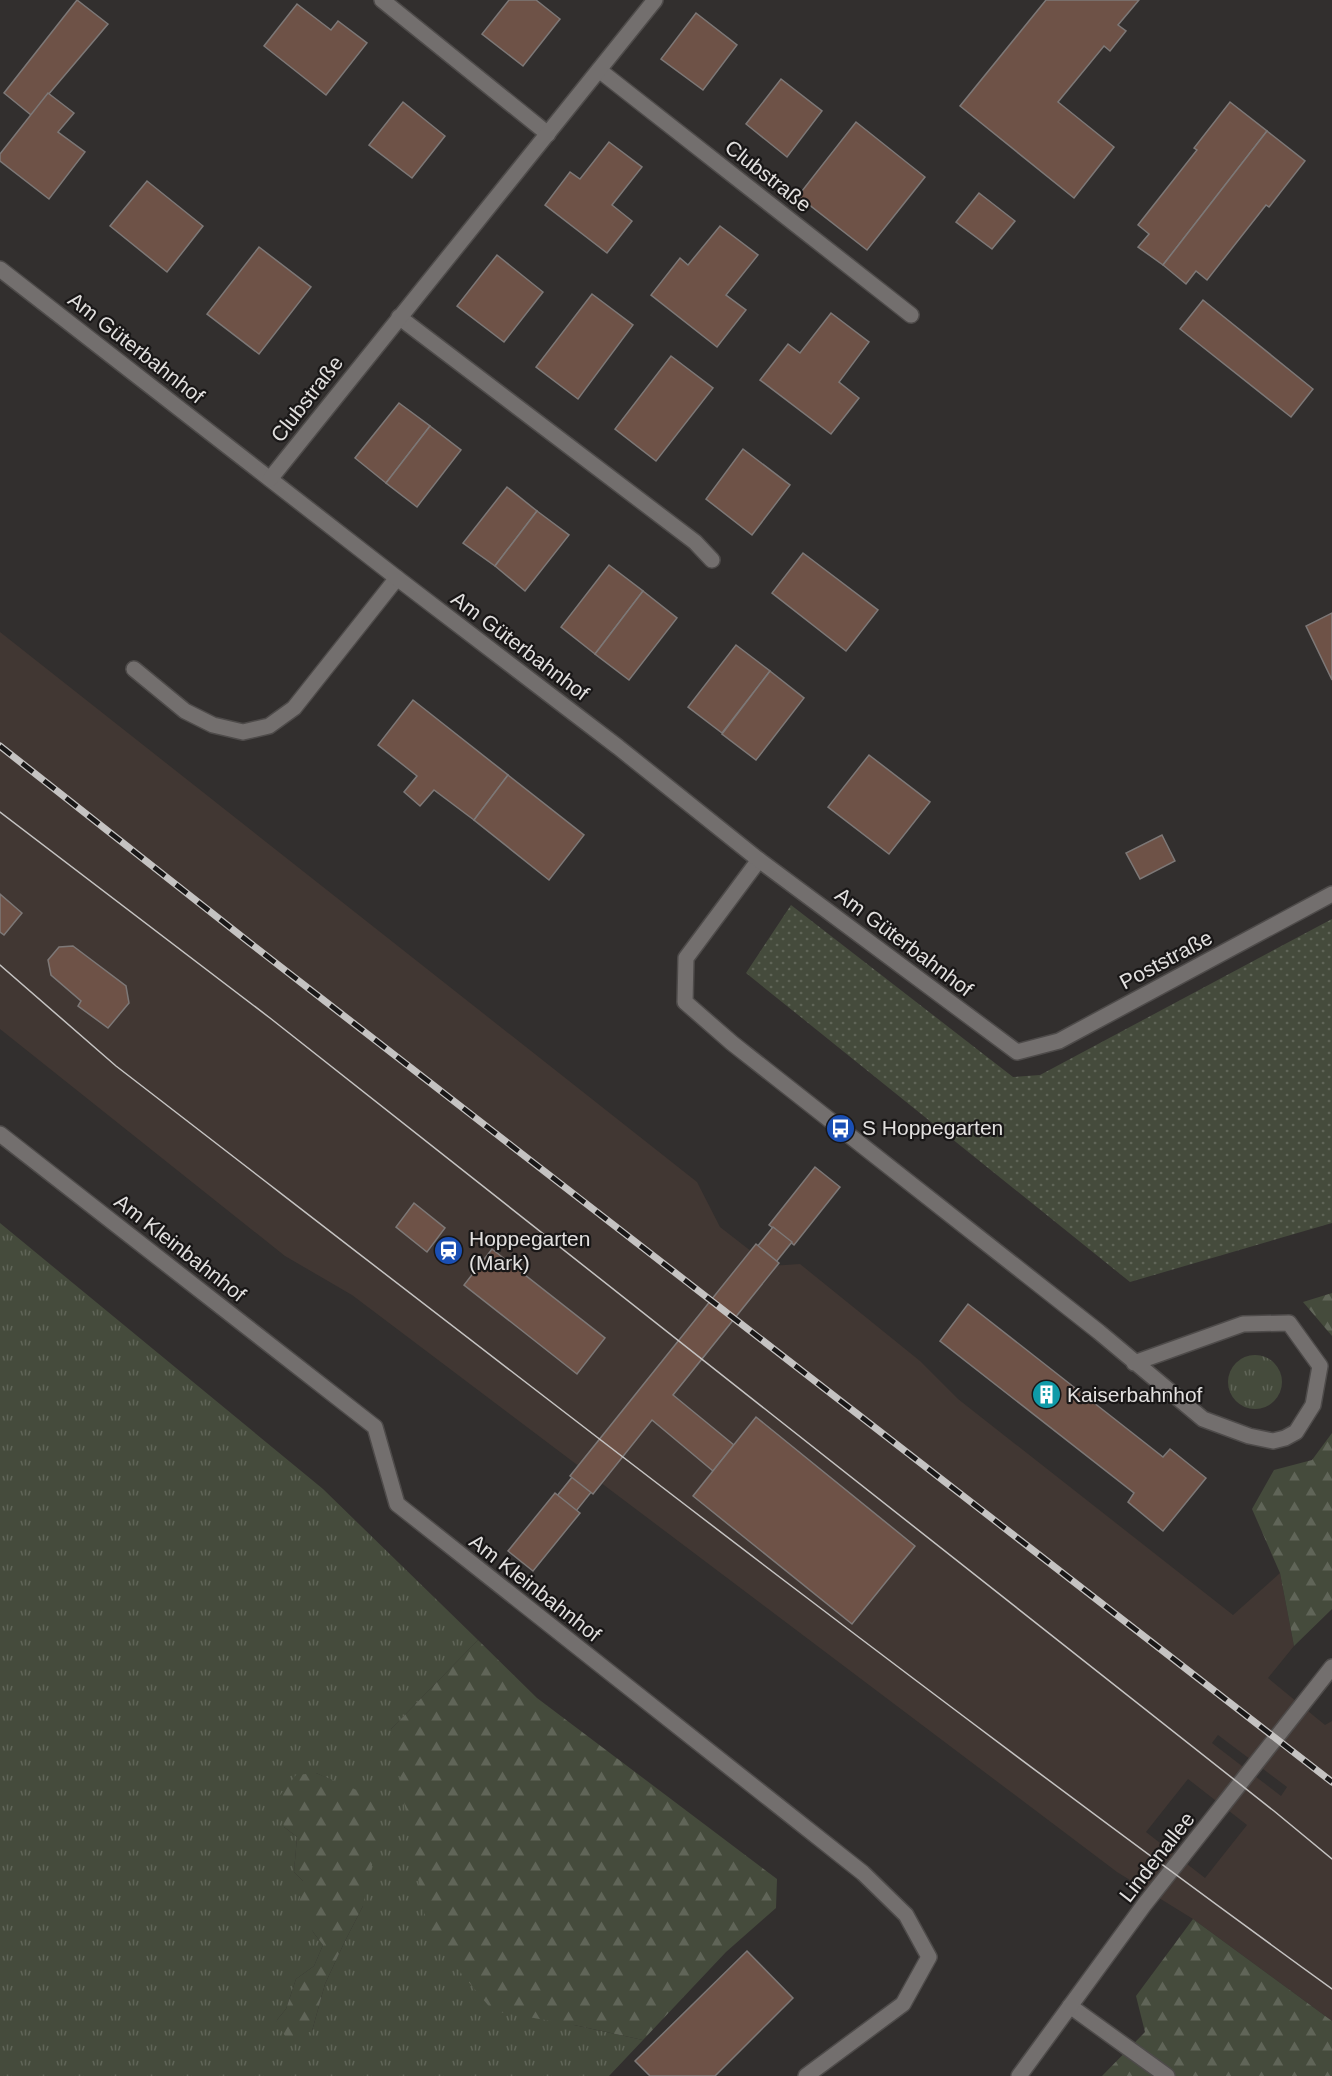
<svg xmlns="http://www.w3.org/2000/svg" width="1332" height="2076" font-family="Arial,sans-serif">
  <style>
    .built { fill: #413733; fill-rule: evenodd }
    .grass { fill: url(#grass-tufts); fill-rule: evenodd }
    .forest { fill: url(#forest-firs) }
    .park { fill: url(#park-dots) }
    .building { fill: #6e5247; stroke: #7d7877; stroke-width: 1.5 }
    .lines { fill: none; stroke-linecap: round; stroke-linejoin: round }
    .service-casing { stroke: #4e4b4a; stroke-width: 18 }
    .minor-casing { stroke: #4e4b4a; stroke-width: 18 }
    .tertiary-casing { stroke: #4e4b4a; stroke-width: 18 }
    .service { stroke: #736f6e; stroke-width: 15 }
    .minor { stroke: #736f6e; stroke-width: 15 }
    .tertiary { stroke: #736f6e; stroke-width: 15 }
    .tram { stroke: #c5c3c2; stroke-width: 1.5 }
    .rail-casing { stroke: #c5c3c2; stroke-width: 7 }
    .rail { stroke: #191717; stroke-width: 4.5; stroke-dasharray: 14; stroke-linecap: butt }
    .labels { text-anchor: middle; stroke-width: 4.5; stroke-linejoin: round; paint-order: stroke }
    .street-label { font-size: 21px; fill: #e2e0df; stroke: #191717 }
    .poi-label { font-size: 21px; fill: #e2e0df; stroke: #191717; text-anchor: start }
  </style>
  <defs>
    <pattern id="grass-tufts" width="24" height="20" patternUnits="userSpaceOnUse" patternTransform="scale(1.5)"><rect width="24" height="20" fill="#454b3c"/><path d="M3 7l-1-3M5 7V3M7 7l1-3M15 17l-1-3M17 17v-4M19 17l1-3" fill="none" stroke="#606558"/></pattern>
    <pattern id="forest-firs" width="22" height="20" patternUnits="userSpaceOnUse" patternTransform="scale(1.5)"><rect width="22" height="20" fill="#454b3c"/><path d="M5 1l3.5 6h-7zM16 11l3.5 6h-7z" fill="#606558"/></pattern>
    <pattern id="park-dots" width="8" height="8" patternUnits="userSpaceOnUse" patternTransform="scale(1.5)"><rect width="8" height="8" fill="#454b3c"/><path d="M2 2h.1M6 6h.1" fill="none" stroke="#606558" stroke-width="1.8" stroke-linecap="round"/></pattern>
  </defs>
  <rect width="100%" height="100%" fill="#322f2e"/>
  <!-- built -->
  <path class="built" d="M0 632 697 1182 720 1227 770 1266 800 1264 920 1361 958 1399 1233 1615 1280 1573 1294 1646 1268 1678 1325 1725 1332 1721V2021L1193 1919 1117 1872 352 1295 285 1256 0 1029ZM1218 1735 1287 1787 1281 1796 1212 1743ZM1188 1779 1247 1825 1205 1878 1146 1832Z"/>
  <!-- grass -->
  <g class="grass">
    <path d="M0 1223 323 1489 478 1640 391 1729 574 2025 643 2040 609 2076H0ZM316 1773 342 1785 363 1906 345 1941 325 1984 312 2031 276 2021 286 2009 296 1979 314 1966 323 1945 313 1932 303 1881 294 1872 297 1837 284 1827Z"/>
    <circle cx="1255" cy="1382" r="27"/>
  </g>
  <!-- forest -->
  <g class="forest">
    <polygon points="1332,1293 1332,1336 1303,1302"/>
    <polygon points="1332,1433 1332,1609 1294,1646 1280,1573 1252,1509 1274,1470 1312,1460"/>
    <polygon points="478,1640 537,1698 777,1879 776,1908 726,1952 643,2040 574,2025 493,2011 428,1934 391,1729"/>
    <polygon points="316,1773 376,1798 380,1829 363,1906 345,1941 325,1984 312,2031 288,2041 276,2021 286,2009 296,1979 314,1966 323,1945 313,1932 299,1903 303,1881 294,1872 297,1837 284,1827 277,1799 296,1775"/>
    <polygon points="1193,1919 1332,2021 1332,2076 1102,2076 1145,2032 1136,1996"/>
  </g>
  <!-- park -->
  <polygon class="park" points="791,905 1013,1077 1040,1075 1332,919 1332,1223 1130,1282 746,973"/>
  <!-- building -->
  <g class="building">
    <polygon points="77,0 108,24 31,115 4,93"/>
    <polygon points="509,0 536,0 560,19 523,66 482,34"/>
    <polygon points="1046,0 1139,0 1118,25 1126,31 1110,51 1104,46 1058,102 1114,147 1074,198 960,106"/>
    <polygon points="297,4 331,30 338,21 367,43 326,95 264,46"/>
    <polygon points="696,13 737,45 703,90 661,59"/>
    <polygon points="781,79 822,111 787,157 746,124"/>
    <polygon points="48,93 74,113 58,132 85,152 49,199 0,161 0,154"/>
    <polygon points="403,102 445,136 412,178 369,145"/>
    <polygon points="1230,102 1267,131 1163,265 1138,247 1149,234 1138,225 1197,150 1194,148"/>
    <polygon points="856,122 925,177 867,250 798,196"/>
    <polygon points="1267,131 1305,161 1269,207 1266,205 1207,280 1196,271 1186,284 1163,265"/>
    <polygon points="609,142 642,167 612,205 632,221 607,253 545,205 570,172 580,179"/>
    <polygon points="147,181 203,226 167,272 110,226"/>
    <polygon points="979,193 1015,221 992,249 956,222"/>
    <polygon points="720,226 758,255 726,295 746,310 717,347 651,295 680,258 688,265"/>
    <polygon points="259,247 311,287 259,354 207,314"/>
    <polygon points="497,255 543,292 504,342 457,306"/>
    <polygon points="592,294 633,325 578,399 536,367"/>
    <polygon points="1203,300 1313,389 1291,417 1180,329"/>
    <polygon points="831,313 869,342 839,382 859,398 831,434 760,380 788,344 800,353"/>
    <polygon points="671,356 713,388 656,461 615,429"/>
    <polygon points="399,403 430,426 386,483 355,458"/>
    <polygon points="430,426 461,450 417,507 386,483"/>
    <polygon points="743,449 790,485 752,535 706,499"/>
    <polygon points="507,487 537,511 495,566 463,543"/>
    <polygon points="537,511 569,535 525,591 495,566"/>
    <polygon points="803,553 878,610 846,651 772,593"/>
    <polygon points="609,565 643,591 595,654 561,627"/>
    <polygon points="643,591 677,618 629,680 595,654"/>
    <polygon points="1332,613 1332,680 1306,626"/>
    <polygon points="736,645 770,671 722,733 688,707"/>
    <polygon points="770,671 804,698 756,760 722,734"/>
    <polygon points="413,700 508,775 474,820 434,790 420,806 404,792 417,776 378,745"/>
    <polygon points="869,755 930,802 889,854 828,807"/>
    <polygon points="508,775 584,835 549,880 474,820"/>
    <polygon points="1162,835 1175,861 1140,879 1126,853"/>
    <polygon points="0,894 22,913 4,935 0,932"/>
    <polygon points="73,946 126,986 129,1003 108,1028 78,1006 81,1001 51,975 48,960 59,947"/>
    <polygon points="815,1167 840,1187 794,1245 769,1225"/>
    <polygon points="414,1203 445,1228 427,1252 396,1227"/>
    <polygon points="773,1227 792,1242 576,1511 557,1496"/>
    <polygon points="756,1244 779,1263 673,1395 734,1445 713,1471 652,1420 593,1494 570,1476"/>
    <polygon points="492,1249 605,1338 577,1374 464,1285"/>
    <polygon points="968,1304 1163,1457 1170,1449 1206,1478 1163,1531 1128,1502 1134,1493 940,1341"/>
    <polygon points="756,1417 915,1546 852,1624 693,1496"/>
    <polygon points="555,1493 580,1513 533,1571 508,1551"/>
    <polygon points="747,1951 793,1998 715,2076 650,2076 635,2061"/>
  </g>
  <g class="lines">
    <defs>
      <g id="service">
        <polyline points="382,0 548,134"/>
        <polyline points="599,70 911,315"/>
        <polyline points="399,317 695,542 712,560"/>
        <polyline points="134,669 185,711 213,725 243,732 269,726 294,708 397,578"/>
        <polyline points="759,860 686,958 685,1002 732,1043 1099,1332 1203,1419 1249,1436 1273,1441 1285,1438 1296,1432 1313,1405 1320,1366 1289,1323 1243,1324 1134,1363"/>
        <polyline points="0,1134 375,1427 397,1504 863,1873 906,1915 929,1957 903,2004 806,2076"/>
      </g>
      <g id="minor">
        <polyline points="0,269 397,578 618,747 759,860 1017,1052 1059,1041 1332,894"/>
        <polyline points="270,479 655,0"/>
        <polyline points="1070,2006 1167,2076"/>
      </g>
      <polyline id="tertiary" points="1019,2076 1144,1905 1332,1667"/>
    </defs>
    <!-- service casing -->
    <use href="#service" class="service-casing"/>
    <!-- minor casing -->
    <use href="#minor" class="minor-casing"/>
    <!-- tertiary casing -->
    <use href="#tertiary" class="tertiary-casing"/>
    <!-- service -->
    <use href="#service" class="service"/>
    <!-- minor -->
    <use href="#minor" class="minor"/>
    <!-- tertiary -->
    <use href="#tertiary" class="tertiary"/>
    <!-- tram -->
    <g class="tram">
      <polyline points="0,812 270,1018 1274,1811 1332,1859"/>
      <path d="M0 965 116 1066C519 1377 920 1690 1332 1989"/>
    </g>
    <defs>
      <polyline id="rail" points="0,746 250,943 1332,1782"/>
    </defs>
    <!-- rail casing -->
    <use href="#rail" class="rail-casing"/>
    <!-- rail -->
    <use href="#rail" class="rail"/>
  </g>
  <!-- icons -->
  <defs>
    <symbol id="bus-disc" viewBox="-11 -11 22 22"><circle r="9.5" fill="#1a4fb4" stroke="#191717"/><path d="M-5-6H5V4H4V6H2V4H-2V6H-4V4H-5ZM-3.5-4V0h7V-4ZM-3.5 1.2v1.5H-2V1.2ZM2 1.2v1.5H3.5V1.2Z" fill="#fff"/></symbol>
    <symbol id="station-disc" viewBox="-11 -11 22 22"><circle r="9.5" fill="#1a4fb4" stroke="#191717"/><path d="M-3-6H3Q5-6 5-4V2Q5 4 3 4L4.5 6H3L1.5 4h-3L-3 6H-4.5L-3 4Q-5 4-5 2V-4Q-5-6-3-6ZM-3.5-4v3h7v-3ZM-3.5 1v1.5H-2V1ZM2 1v1.5H3.5V1Z" fill="#fff"/></symbol>
    <symbol id="building-disc" viewBox="-11 -11 22 22"><circle r="9.5" fill="#0f9aa8" stroke="#191717"/><path d="M-4-6H4V6H1V3H-1V6H-4ZM-2.5-4.3h1.7v1.8h-1.7ZM.8-4.3h1.7v1.8H.8ZM-2.5-1h1.7V.8h-1.7ZM.8-1h1.7V.8H.8Z" fill="#fff"/></symbol>
  </defs>
  <g fill-rule="evenodd">
    <use href="#bus-disc" x="824" y="1112" width="33" height="33"/>
    <use href="#station-disc" x="432" y="1234" width="33" height="33"/>
    <use href="#building-disc" x="1030" y="1378" width="33" height="33"/>
  </g>
  <g class="labels">
    <!-- street labels -->
    <g class="street-label">
      <text transform="translate(768 176) rotate(38)" y="7">Clubstraße</text>
      <text transform="translate(136 348) rotate(38)" y="7">Am Güterbahnhof</text>
      <text transform="translate(307 399) rotate(-52)" y="7">Clubstraße</text>
      <text transform="translate(520 646) rotate(37)" y="7">Am Güterbahnhof</text>
      <text transform="translate(904 942) rotate(37)" y="7">Am Güterbahnhof</text>
      <text transform="translate(1166 960) rotate(-28)" y="7">Poststraße</text>
      <text transform="translate(180 1248) rotate(38)" y="7">Am Kleinbahnhof</text>
      <text transform="translate(535 1588) rotate(38)" y="7">Am Kleinbahnhof</text>
      <text transform="translate(1157 1857) rotate(-52)" y="7">Lindenallee</text>
    </g>
    <!-- poi labels -->
    <g class="poi-label">
      <text x="862" y="1135">S Hoppegarten</text>
      <text x="469" y="1246">Hoppegarten<tspan x="469" dy="24">(Mark)</tspan></text>
      <text x="1067" y="1402">Kaiserbahnhof</text>
    </g>
  </g>
</svg>
